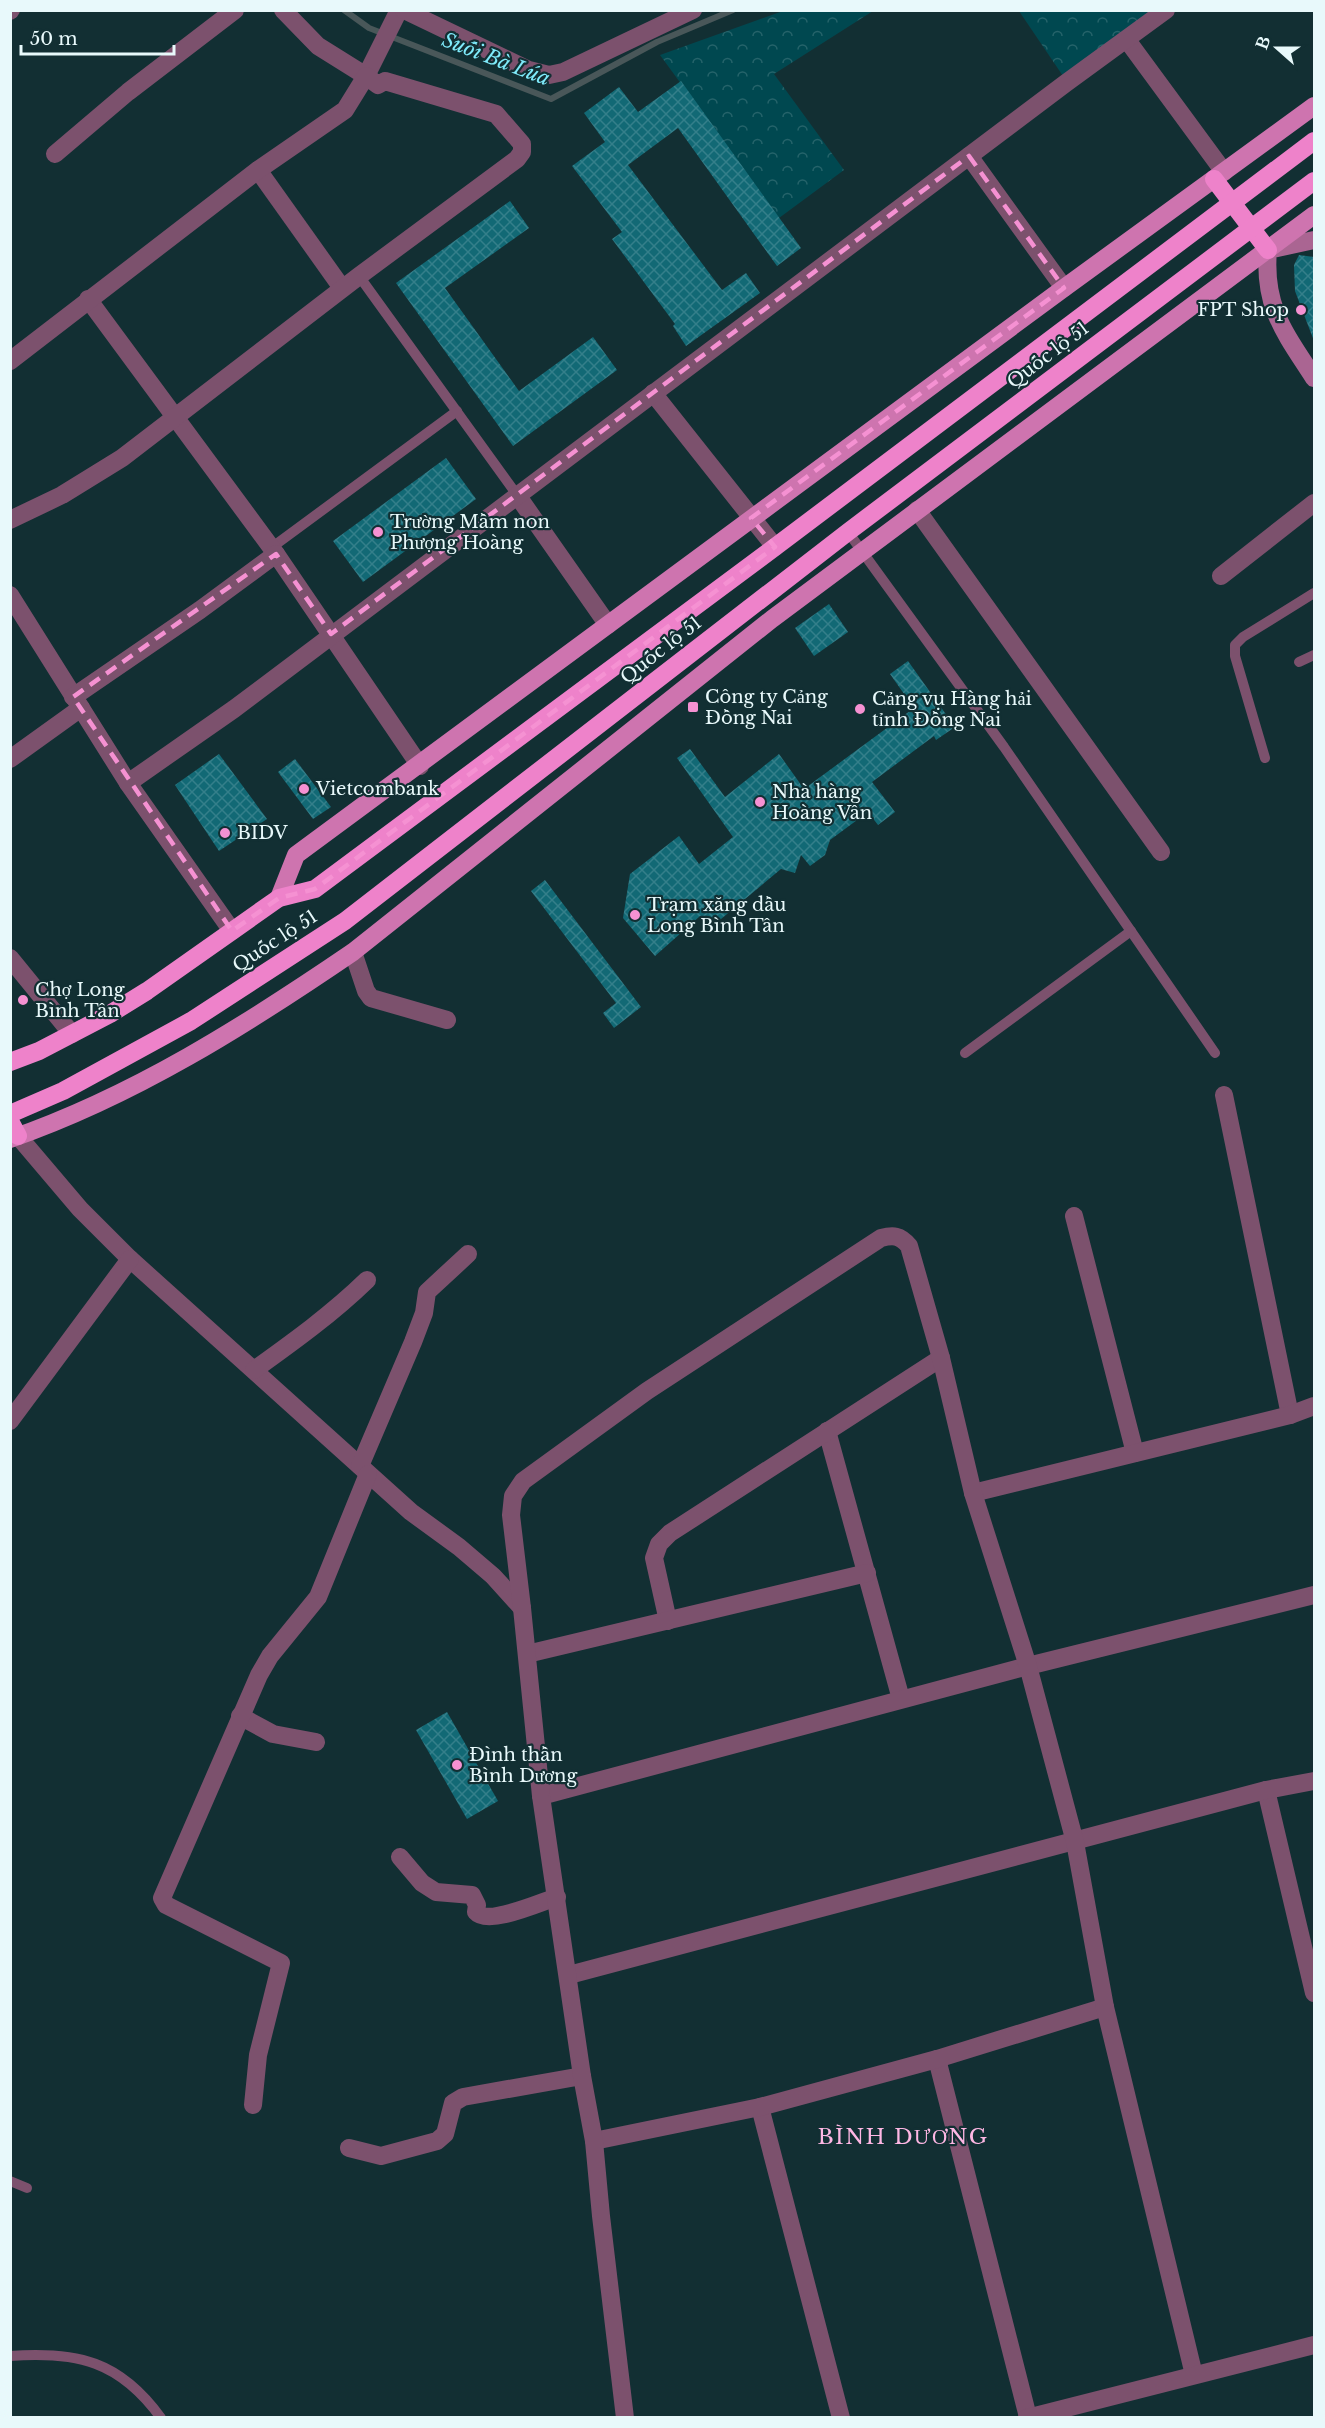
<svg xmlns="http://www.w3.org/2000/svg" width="1325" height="2428" font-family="'Libre Baskerville',serif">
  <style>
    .forest { fill: url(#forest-crowns) }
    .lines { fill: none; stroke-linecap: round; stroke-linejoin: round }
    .stream { stroke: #495759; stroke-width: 6 }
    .building { fill: url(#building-cross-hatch) }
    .lane { stroke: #7c516d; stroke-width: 10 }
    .street { stroke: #7c516d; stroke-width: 18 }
    .secondary { stroke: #aa6592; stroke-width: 18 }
    .primary { stroke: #ce74af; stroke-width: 18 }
    .highway { stroke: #ee82ca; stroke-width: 18 }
    .marked { fill: none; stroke: #f591d2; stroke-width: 4.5; stroke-dasharray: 12 8; stroke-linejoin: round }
    .poi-dot { fill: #f591d2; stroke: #122f33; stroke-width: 2 }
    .labels { text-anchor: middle; stroke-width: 4.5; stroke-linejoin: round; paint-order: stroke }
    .poi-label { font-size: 18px; fill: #e8f9fb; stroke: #122f33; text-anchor: start }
    .street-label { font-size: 18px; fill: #e8f9fb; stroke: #122f33 }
    .water-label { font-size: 20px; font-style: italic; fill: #7febfb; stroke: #122f33 }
    .quarter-label { font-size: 21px; letter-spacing: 1.5px; fill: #feb7e4; stroke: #122f33 }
  </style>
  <defs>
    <pattern id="forest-crowns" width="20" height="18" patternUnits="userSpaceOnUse" patternTransform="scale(1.5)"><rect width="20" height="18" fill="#004850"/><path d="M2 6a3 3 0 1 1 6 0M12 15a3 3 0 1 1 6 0" fill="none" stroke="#25636a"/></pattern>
    <pattern id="building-cross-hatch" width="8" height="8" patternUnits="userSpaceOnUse" patternTransform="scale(1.5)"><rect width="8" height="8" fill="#126975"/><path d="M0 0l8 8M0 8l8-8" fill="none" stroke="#347f8a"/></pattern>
  </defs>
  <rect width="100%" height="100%" fill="#122f33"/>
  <!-- forest -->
  <g class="forest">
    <polygon points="783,11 873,11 774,74 844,170 779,218 660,55"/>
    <polygon points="1019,11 1152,11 1063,76"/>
  </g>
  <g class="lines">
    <!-- stream -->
    <polyline class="stream" points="344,10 369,28 551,99 657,42 733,10"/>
  </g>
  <!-- building -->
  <g class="building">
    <polygon points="681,81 801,248 777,266 678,128 628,165 722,290 746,273 760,293 686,346 673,326 675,324 612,239 622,232 572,166 605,142 584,113 619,87 638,112"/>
    <polygon points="510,201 529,228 445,288 519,391 593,337 617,370 513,446 396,283"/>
    <polygon points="1299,255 1314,257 1314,341 1295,291 1294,265"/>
    <polygon points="446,458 476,499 363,582 333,541"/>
    <polygon points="829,604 848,632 814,656 795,628"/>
    <polygon points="908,661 955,727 936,740 934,736 872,782 895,812 878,825 868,812 830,840 825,855 810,866 801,855 795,873 781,869 709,929 699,917 655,956 623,918 630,874 679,836 699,864 733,837 677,758 690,749 725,797 779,754 804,789 914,708 890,674"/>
    <polygon points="219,754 267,819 219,851 175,785"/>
    <polygon points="295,759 331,807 313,819 278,772"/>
    <polygon points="545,880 641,1007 614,1028 603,1013 616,1003 531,891"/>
    <polygon points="447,1712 498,1801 467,1819 416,1730"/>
  </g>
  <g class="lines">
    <!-- lane -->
    <g class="lane">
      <polyline points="359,276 517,495"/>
      <polyline points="848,532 1004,747 1215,1053"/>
      <polyline points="271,548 457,411"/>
      <polyline points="1299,662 1314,655"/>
      <polyline points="1265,758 1235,656 1235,645 1243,637 1314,593"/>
      <polyline points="965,1053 1131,931"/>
      <polyline points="10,2181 27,2188"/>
      <path d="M10 2356C77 2351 120 2361 161 2418"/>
    </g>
    <!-- street -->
    <g class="street">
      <polyline points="283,10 318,46 366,76 399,10"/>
      <polyline points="404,10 529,70 549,75 563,72 693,10"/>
      <polyline points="10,11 11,10"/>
      <polyline points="1127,40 1224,172"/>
      <polyline points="55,154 128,92 235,10"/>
      <polyline points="969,156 1064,288"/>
      <polyline points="258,170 342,288"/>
      <polyline points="88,299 276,554 420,766"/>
      <polyline points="10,361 258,170 345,110 366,76 378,85 385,81 496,114 522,144 522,152 517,159 359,276 122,458 62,495 10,520"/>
      <polyline points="653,393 775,547"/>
      <polyline points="517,495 608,625"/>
      <polyline points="917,510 1161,852"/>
      <polyline points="1221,576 1314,503"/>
      <polyline points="10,595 128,783 232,931"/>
      <polyline points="73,697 200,610 276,554"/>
      <polyline points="10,759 81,708"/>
      <polyline points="128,783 234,709 1066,83 1166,10"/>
      <polyline points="353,952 366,991 371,998 447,1020"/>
      <polyline points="10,958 72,1034"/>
      <polyline points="1224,1095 1290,1415"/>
      <polyline points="18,1136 80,1209 130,1259 411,1512 459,1547 493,1576 522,1608"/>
      <polyline points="1074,1216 1135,1453"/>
      <path d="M254 1370C293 1342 332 1314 367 1280"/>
      <polyline points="10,1421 130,1259"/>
      <polyline points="827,1431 901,1699"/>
      <polyline points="360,1466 413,1342 424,1313 427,1292 468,1254"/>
      <polyline points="973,1493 1290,1415 1314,1406"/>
      <polyline points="668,1621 654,1558 659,1544 670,1533 941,1358"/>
      <polyline points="527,1654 867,1573"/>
      <polyline points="240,1716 273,1734 316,1742"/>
      <polyline points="1266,1790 1314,1993"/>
      <polyline points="541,1796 1028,1666 1314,1595"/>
      <path d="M400 1857 422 1883 436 1892 472 1895 477 1905 476 1912C488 1926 541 1902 557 1897"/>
      <polyline points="569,1975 1266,1790 1314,1781"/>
      <polyline points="937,2059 1028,2417"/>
      <polyline points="253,2105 258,2055 281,1963 166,1905 162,1898 259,1675 270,1656 318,1597 368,1474"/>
      <polyline points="760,2107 841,2418"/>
      <polyline points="594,2141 760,2107 937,2059 1105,2007"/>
      <polyline points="349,2148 381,2156 437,2141 445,2134 453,2103 463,2097 582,2076"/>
      <path d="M625 2418 601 2216 594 2141 582 2076 541 1796 522 1608 511 1515 513 1496 523 1481 647 1391 881 1238C893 1235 900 1235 909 1246L941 1358 973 1493 1028 1666 1075 1842 1105 2007 1194 2375"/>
      <polyline points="1027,2418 1314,2345"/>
    </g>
    <!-- secondary -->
    <path class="secondary" d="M1314 240 1268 250C1263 307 1285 333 1314 378"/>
    <!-- primary -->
    <g class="primary">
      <polyline points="279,898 296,855 1064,288 1314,106"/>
      <path d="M10 1139C134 1096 246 1025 353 952L772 619 1314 215"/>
    </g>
    <!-- highway -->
    <g class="highway">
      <polyline points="1214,179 1268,250"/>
      <polyline points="10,1062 39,1051 110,1014 147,991 279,898 315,889 775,547 1314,141"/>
      <polyline points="10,1114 63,1091 191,1021 345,921 848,532 1314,181"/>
      <polyline points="10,1121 18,1136"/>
    </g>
  </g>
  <!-- marked area -->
  <path class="marked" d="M969 156 1064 288 751 518 775 547 315 889 279 898 232 931 73 697 276 554 331 634Z"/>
  <!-- markers -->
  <g class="poi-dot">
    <circle cx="1301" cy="310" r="6"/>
    <circle cx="378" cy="532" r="6"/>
    <rect x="687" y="701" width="12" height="12" rx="3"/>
    <circle cx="860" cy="709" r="6"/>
    <circle cx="304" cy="789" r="6"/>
    <circle cx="760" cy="802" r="6"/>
    <circle cx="225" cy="833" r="6"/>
    <circle cx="635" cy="915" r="6"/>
    <circle cx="23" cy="1000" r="6"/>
    <circle cx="457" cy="1765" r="6"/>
  </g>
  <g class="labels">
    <!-- poi labels -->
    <g class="poi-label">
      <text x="1289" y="316" text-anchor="end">FPT Shop</text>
      <text x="390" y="528">Trường Mầm non<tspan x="390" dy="21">Phượng Hoàng</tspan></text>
      <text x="705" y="703">Công ty Cảng<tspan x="705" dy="21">Đồng Nai</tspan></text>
      <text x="872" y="705">Cảng vụ Hàng hải<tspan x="872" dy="21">tỉnh Đồng Nai</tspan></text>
      <text x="316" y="795">Vietcombank</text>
      <text x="772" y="798">Nhà hàng<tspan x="772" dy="21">Hoàng Vân</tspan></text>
      <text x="237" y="839">BIDV</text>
      <text x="647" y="911">Trạm xăng dầu<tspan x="647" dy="21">Long Bình Tân</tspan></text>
      <text x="35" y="996">Chợ Long<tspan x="35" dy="21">Bình Tân</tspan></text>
      <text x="469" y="1761">Đình thần<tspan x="469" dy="21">Bình Dương</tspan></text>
    </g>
    <!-- street labels -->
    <g class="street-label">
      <text transform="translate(1048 355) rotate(-37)" y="6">Quốc lộ 51</text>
      <text transform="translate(661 650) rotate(-38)" y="6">Quốc lộ 51</text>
      <text transform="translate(275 941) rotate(-33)" y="6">Quốc lộ 51</text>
    </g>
    <!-- water labels -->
    <g class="water-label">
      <text transform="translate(496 59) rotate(21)" y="7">Suối Bà Lúa</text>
    </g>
    <!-- quarter labels -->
    <g class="quarter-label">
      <text x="903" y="2144">BÌNH DƯƠNG</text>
    </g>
  </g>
  <!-- border -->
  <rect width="1325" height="2428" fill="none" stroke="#e8f9fb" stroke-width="24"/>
  <!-- north arrow -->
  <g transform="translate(1277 48) rotate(291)" stroke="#122f33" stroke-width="4.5" paint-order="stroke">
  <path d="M0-4.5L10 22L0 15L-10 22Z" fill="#e8f9fb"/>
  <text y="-9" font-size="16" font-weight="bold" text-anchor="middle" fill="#e8f9fb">B</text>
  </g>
  <!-- scale -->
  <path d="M21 45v9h153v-9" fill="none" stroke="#e8f9fb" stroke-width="3"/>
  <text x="30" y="45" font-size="18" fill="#e8f9fb" stroke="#122f33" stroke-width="4.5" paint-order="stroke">50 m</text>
</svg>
